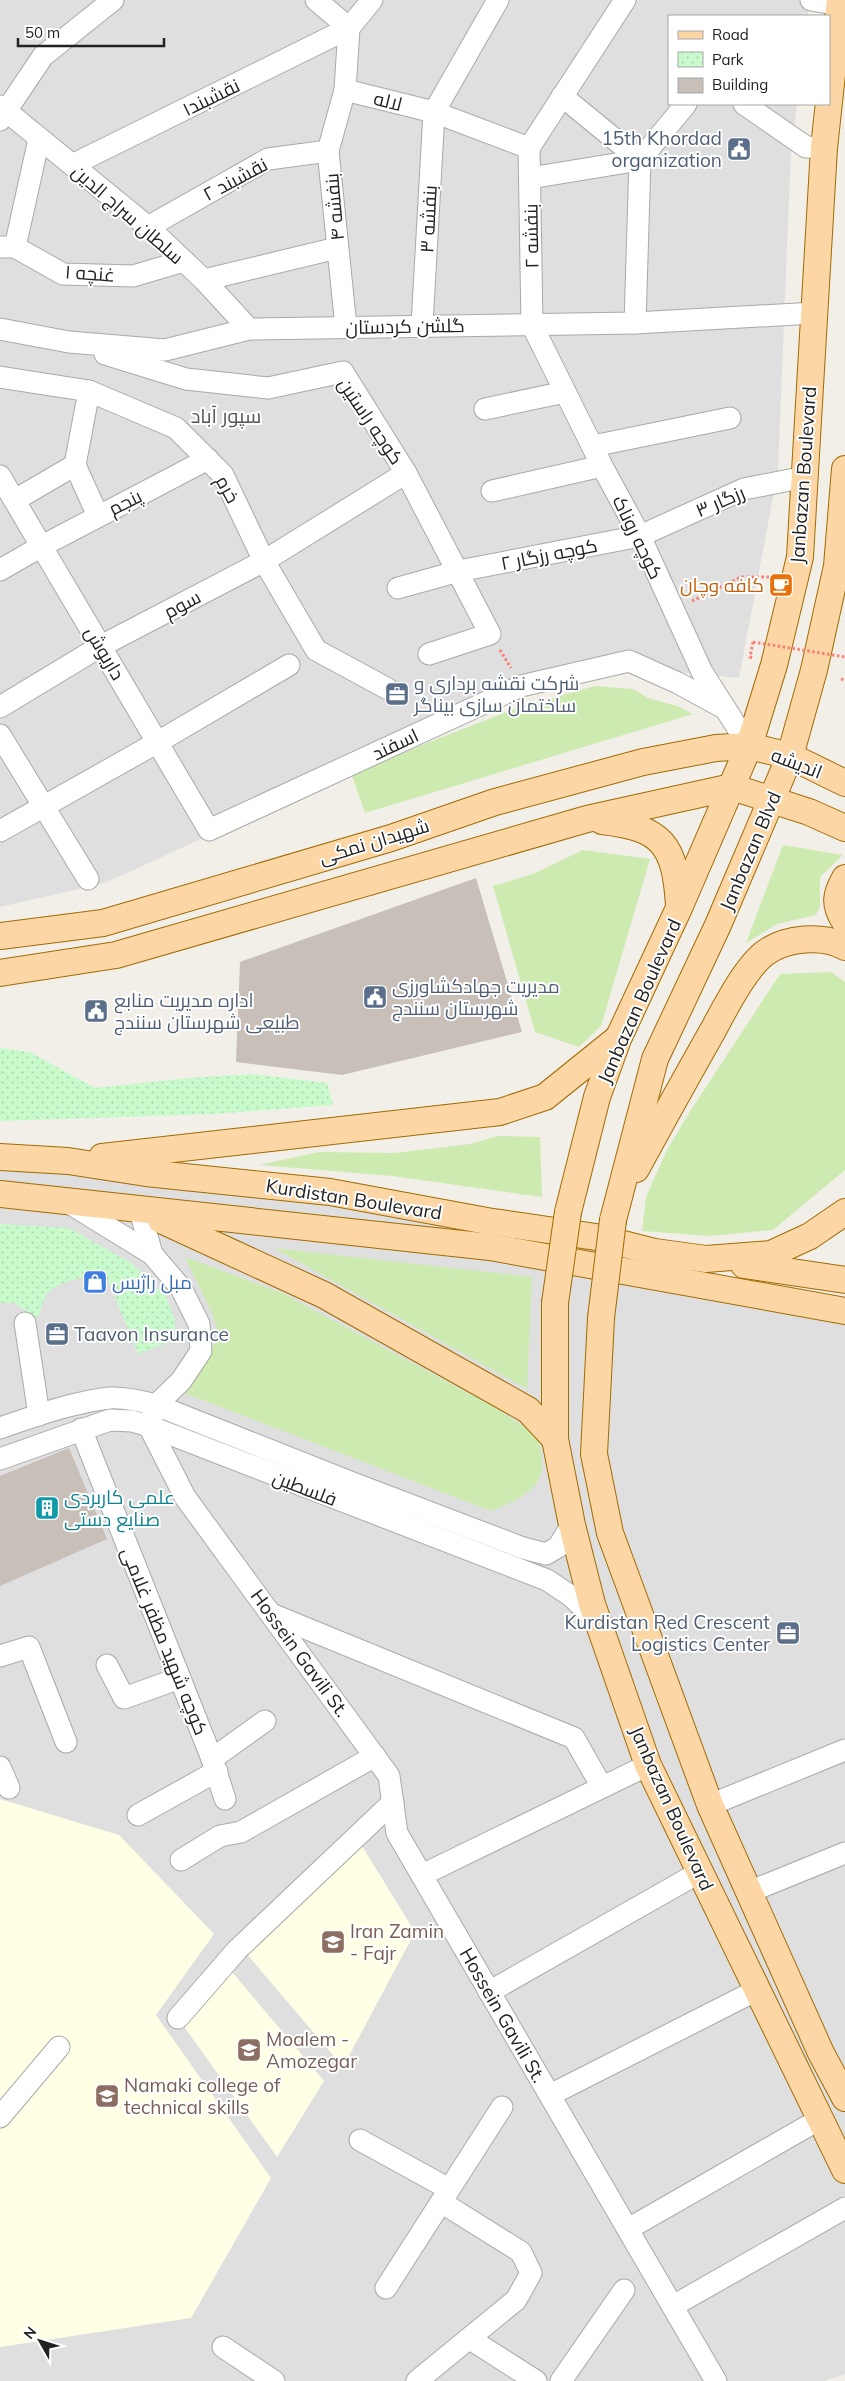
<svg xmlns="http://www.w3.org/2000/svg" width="845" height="2381" font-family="Mulish,Cairo,sans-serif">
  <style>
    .residential { fill: #e0dfdf }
    .education { fill: #ffffe5 }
    .grass { fill: #cdebb0 }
    .park { fill: url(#park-dots) }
    .building { fill: #c7bfb8 }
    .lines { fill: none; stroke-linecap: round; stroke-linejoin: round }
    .minor-casing { stroke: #a9a9a9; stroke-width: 23 }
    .major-casing { stroke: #a06b00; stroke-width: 28 }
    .path { stroke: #fa8072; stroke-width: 3; stroke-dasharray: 2.5 2.5; stroke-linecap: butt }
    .minor { stroke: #fff; stroke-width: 21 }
    .major { stroke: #fcd6a4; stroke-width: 26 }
    .major-bridge-casing { stroke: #a06b00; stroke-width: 28; stroke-linecap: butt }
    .path-bridge { stroke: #fa8072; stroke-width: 3; stroke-dasharray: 2.5 2.5; stroke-linecap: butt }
    .major-bridge { stroke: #fcd6a4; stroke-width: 26 }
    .labels { text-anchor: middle; stroke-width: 4; stroke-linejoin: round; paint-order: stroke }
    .street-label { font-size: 19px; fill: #222; stroke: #fff }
    .service-label { font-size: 19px; fill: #4e5e75; stroke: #fff; text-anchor: start }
    .food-label { font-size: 19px; fill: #c56008; stroke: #fff; text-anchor: end }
    .shop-label { font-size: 19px; fill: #366cbe; stroke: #fff; text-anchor: start }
    .culture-label { font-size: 19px; fill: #0d838f; stroke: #fff; text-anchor: start }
    .education-label { font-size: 19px; fill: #785e54; stroke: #fff; text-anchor: start }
    .neighbourhood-label { font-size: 20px; fill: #555; stroke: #fff }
  </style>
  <defs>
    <pattern id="park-dots" width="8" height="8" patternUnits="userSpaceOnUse" patternTransform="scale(1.25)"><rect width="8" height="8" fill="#c8facc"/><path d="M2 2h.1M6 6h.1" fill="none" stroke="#acd6af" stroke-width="1.8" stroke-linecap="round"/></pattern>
  </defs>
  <rect width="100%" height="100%" fill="#f2efe9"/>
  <!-- residential -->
  <g class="residential">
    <polygon points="0,0 808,0 808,16 669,16 669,104 797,104 791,149 778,471 739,678 598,664 425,736 105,883 0,907"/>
    <polygon points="0,1159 596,1237 845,1312 845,2374 825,2381 0,2381"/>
  </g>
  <!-- education -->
  <g class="education">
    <polygon points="0,1799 119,1835 214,1934 156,2015 271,2178 191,2318 0,2347"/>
    <polygon points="357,1838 415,1932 343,2067 246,1953"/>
    <polygon points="227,1966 324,2081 277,2157 178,2018"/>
  </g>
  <!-- grass -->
  <g class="grass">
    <polygon points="595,686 633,689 648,698 677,706 693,714 365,813 351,773 519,707"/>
    <polygon points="783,845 843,855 820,877 820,906 816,915 777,924 746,943"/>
    <polygon points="583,850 650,859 601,1026 579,1047 535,1032 493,886 533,874"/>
    <polygon points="831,972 845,982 845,1170 773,1230 710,1236 642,1231 646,1197 667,1150 689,1113 780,974"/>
    <polygon points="498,1136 540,1137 542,1197 392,1176 259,1165 319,1152 394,1153 470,1144"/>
    <polygon points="274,1248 532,1277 527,1389"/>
    <path d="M185 1257 282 1293 494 1407 538 1436C540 1446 543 1458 542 1468 540 1492 510 1503 491 1511L179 1391 199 1369 219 1335 213 1315Z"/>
  </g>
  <!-- park -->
  <g class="park">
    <polygon points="0,1048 30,1052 95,1088 189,1078 252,1074 327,1083 333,1105 213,1114 0,1121"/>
    <polygon points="0,1224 69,1228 131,1263 166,1296 175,1320 174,1340 138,1354 104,1270 58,1285 46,1294 38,1318 14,1303 0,1303"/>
  </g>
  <!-- building -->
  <g class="building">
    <polygon points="476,878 522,1032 342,1075 236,1062 240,962"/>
    <polygon points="69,1448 107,1539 0,1586 0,1476"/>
  </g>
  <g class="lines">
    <defs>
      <g id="minor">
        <polyline points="316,0 349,28 345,90 328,151 346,327"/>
        <polyline points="811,0 840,5"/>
        <polyline points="345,90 434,112 529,148"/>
        <polyline points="562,96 640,160"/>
        <polyline points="744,104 806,147 824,148"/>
        <polyline points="0,106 148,227 204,280 249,329"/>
        <polyline points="0,120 43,56 113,0"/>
        <polyline points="529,148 532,325 602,466 640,536 702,672 749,746"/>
        <polyline points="529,148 625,0"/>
        <polyline points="640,160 686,104"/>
        <polyline points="72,165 349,28 372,0"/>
        <polyline points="530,178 640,160"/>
        <polyline points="148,227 268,159 328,151"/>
        <polyline points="0,247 15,247 63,274 133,276 184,261"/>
        <polyline points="15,247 39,139"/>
        <polyline points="204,280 337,248"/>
        <polyline points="635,323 640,160"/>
        <polyline points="422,325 434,112 498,0"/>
        <polyline points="0,329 69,342 165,350 249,329 635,323 814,313"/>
        <polyline points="105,354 186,379 268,388 343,372 406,473 490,634 429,654"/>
        <polyline points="0,377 89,391 176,428 223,475 264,561 316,650 388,689"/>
        <polyline points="89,391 75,465 98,516"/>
        <polyline points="485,409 565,392"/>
        <polyline points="593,446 730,418"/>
        <polyline points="0,476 209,830 521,686 629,661 678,683 722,707"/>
        <polyline points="492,491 602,466"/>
        <polyline points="15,500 75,465"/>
        <polyline points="0,570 42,546 208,459"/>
        <polyline points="398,588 459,571 640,536 744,489 805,477"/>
        <polyline points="0,707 101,646 264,561 406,473"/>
        <polyline points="0,735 88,879"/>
        <polyline points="0,831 158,742 289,665"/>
        <polyline points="69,1203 152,1254 181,1288 199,1324 201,1351 181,1381 156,1405 149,1426 185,1497 389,1776 397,1833 716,2381"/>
        <polyline points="140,1211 152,1254"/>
        <polyline points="25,1323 39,1415"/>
        <path d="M0 1428C35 1416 73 1402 110 1398 125 1397 141 1401 156 1405L350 1482 523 1548 546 1554 558 1547 572 1525"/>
        <polyline points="81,1429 212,1759 225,1799"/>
        <polyline points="0,1459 110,1420 132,1421 149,1426 547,1580 571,1596 597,1620"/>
        <polyline points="271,1614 574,1738 602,1787"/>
        <polyline points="0,1656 29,1647 66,1742"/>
        <polyline points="107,1665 124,1698 180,1678"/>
        <polyline points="212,1759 265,1721"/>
        <polyline points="0,1767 9,1788"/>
        <polyline points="710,1805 845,1750"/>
        <polyline points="138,1815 217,1771"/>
        <polyline points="181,1860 220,1836 241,1832 375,1756"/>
        <polyline points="422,1875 648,1765"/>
        <polyline points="749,1892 845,1853"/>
        <polyline points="489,1992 700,1872"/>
        <polyline points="178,2018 237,1950 393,1802"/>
        <polyline points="550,2095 757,1990"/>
        <polyline points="0,2117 59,2047"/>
        <polyline points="360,2140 449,2189"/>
        <polyline points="628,2229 820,2119"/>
        <polyline points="386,2288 502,2107"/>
        <polyline points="673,2306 845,2208"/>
        <polyline points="470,2339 536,2381"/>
        <polyline points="223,2347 274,2381"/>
        <polyline points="417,2381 516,2300 531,2273 521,2252 441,2202"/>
        <polyline points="561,2381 624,2290"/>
      </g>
      <g id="major">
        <path d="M602 821C663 828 675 845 679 905"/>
        <path d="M845 878C835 895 834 905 845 922"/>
        <polyline points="0,936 103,923 391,838 495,802 643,762 716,748 749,746 790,756 845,783"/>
        <polyline points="0,973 116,955 587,819 732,787 809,812 845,828"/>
        <polyline points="0,1157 68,1161 146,1173 330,1192 487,1221 596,1237 655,1252 706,1259 771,1254 810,1236 845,1212"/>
        <polyline points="102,1157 500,1112 545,1097 617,1039"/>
        <path d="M636 1169C661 1123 686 1078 712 1032 724 1010 745 968 765 953 785 938 823 934 845 947"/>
        <polyline points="0,1194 490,1247 845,1311"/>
        <polyline points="568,1212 597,1097 618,1039 679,908 749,746 774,665 800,557 824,148 840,0"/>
        <polyline points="161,1220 324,1295 528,1410 555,1439"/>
        <polyline points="613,1220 655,1059 718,925 790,756 814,670 837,566 845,469"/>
        <polyline points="744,1265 845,1280"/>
        <polyline points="555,1303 555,1439 572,1525 592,1604 648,1765 845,2170"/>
        <polyline points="601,1318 594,1454 610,1533 710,1805 821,2053 845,2098"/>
      </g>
    </defs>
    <!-- minor casing -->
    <use href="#minor" class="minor-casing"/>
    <!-- major casing -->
    <use href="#major" class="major-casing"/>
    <!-- path -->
    <g class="path">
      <polyline points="692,601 741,577 772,577"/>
      <polyline points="753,642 750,657 754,658"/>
      <polyline points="500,650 511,668"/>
      <polyline points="841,679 845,680"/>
    </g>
    <!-- minor -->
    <use href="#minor" class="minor"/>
    <!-- major -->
    <use href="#major" class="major"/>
    <defs>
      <g id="major-bridge">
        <polyline points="555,1303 568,1212"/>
        <polyline points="601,1318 613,1220"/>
      </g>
    </defs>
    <!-- major-bridge casing -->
    <use href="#major-bridge" class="major-bridge-casing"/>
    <!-- path-bridge -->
    <polyline class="path-bridge" points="753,642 845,657"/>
    <!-- major-bridge -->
    <use href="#major-bridge" class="major-bridge"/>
  </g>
  <!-- icons -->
  <defs>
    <symbol id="civic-square" viewBox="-11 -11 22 22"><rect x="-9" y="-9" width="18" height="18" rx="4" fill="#5c6f8a" stroke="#fff"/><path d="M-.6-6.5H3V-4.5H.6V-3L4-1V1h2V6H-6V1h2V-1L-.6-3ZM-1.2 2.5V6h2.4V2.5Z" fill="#fff"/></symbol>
    <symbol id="cafe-square" viewBox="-11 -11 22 22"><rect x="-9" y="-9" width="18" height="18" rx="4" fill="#e8710a" stroke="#fff"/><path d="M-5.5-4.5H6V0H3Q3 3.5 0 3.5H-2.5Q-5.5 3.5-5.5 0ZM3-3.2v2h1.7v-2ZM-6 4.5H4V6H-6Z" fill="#fff"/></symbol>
    <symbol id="office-square" viewBox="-11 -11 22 22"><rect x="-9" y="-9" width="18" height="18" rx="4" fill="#5c6f8a" stroke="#fff"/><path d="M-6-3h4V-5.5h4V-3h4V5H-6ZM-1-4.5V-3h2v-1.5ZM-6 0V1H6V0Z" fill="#fff"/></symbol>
    <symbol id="shop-square" viewBox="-11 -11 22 22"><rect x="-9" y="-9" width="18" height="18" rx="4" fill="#3f7fe0" stroke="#fff"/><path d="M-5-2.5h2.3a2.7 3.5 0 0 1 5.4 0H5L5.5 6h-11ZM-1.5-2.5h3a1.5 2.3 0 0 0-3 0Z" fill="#fff"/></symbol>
    <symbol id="building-square" viewBox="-11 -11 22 22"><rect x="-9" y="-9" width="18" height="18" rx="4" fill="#0f9aa8" stroke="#fff"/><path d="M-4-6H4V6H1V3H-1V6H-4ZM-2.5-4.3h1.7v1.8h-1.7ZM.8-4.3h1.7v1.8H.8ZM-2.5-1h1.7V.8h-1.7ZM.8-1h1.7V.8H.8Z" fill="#fff"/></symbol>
    <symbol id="school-square" viewBox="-11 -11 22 22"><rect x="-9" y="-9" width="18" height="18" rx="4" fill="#8d6e63" stroke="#fff"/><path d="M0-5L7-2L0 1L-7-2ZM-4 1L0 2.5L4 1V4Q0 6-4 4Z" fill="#fff"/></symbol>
  </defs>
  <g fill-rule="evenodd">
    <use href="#civic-square" x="725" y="135" width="28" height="28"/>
    <use href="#cafe-square" x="767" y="571" width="28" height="28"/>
    <use href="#office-square" x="383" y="680" width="28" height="28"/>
    <use href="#civic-square" x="361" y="983" width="28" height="28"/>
    <use href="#civic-square" x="82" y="997" width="28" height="28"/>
    <use href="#shop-square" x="81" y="1268" width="28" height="28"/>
    <use href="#office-square" x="43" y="1320" width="28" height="28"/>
    <use href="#building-square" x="33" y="1494" width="28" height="28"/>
    <use href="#office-square" x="774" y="1619" width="28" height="28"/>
    <use href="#school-square" x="319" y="1928" width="28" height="28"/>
    <use href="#school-square" x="235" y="2036" width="28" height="28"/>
    <use href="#school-square" x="93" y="2082" width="28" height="28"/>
  </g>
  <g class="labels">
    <!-- street labels -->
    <g class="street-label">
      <text transform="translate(211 97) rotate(-26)" y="7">نقشبند۱</text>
      <text transform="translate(388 101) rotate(14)" y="7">لاله</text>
      <text transform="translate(235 179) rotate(-28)" y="7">نقشبند ۲</text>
      <text transform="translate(334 207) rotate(-95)" y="7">بنفشه ۴</text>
      <text transform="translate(128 214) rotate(41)" y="7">سلطان سراج الدین</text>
      <text transform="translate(428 219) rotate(-87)" y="7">بنفشه ۳</text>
      <text transform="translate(531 236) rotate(-91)" y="7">بنفشه ۲</text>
      <text transform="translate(90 273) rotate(4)" y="7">غنچه ۱</text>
      <text transform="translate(405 326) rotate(-1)" y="7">گلشن کردستان</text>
      <text transform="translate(371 421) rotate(56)" y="7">کوچه راستین</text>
      <text transform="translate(803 475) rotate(-86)" y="7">Janbazan Boulevard</text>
      <text transform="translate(228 489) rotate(61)" y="7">خرم</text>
      <text transform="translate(720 501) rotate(-23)" y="7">رزگار ۳</text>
      <text transform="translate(125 502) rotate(-27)" y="7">پنجم</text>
      <text transform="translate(638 537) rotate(64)" y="7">کوچه روناک</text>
      <text transform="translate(549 554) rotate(-11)" y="7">کوچه رزگار ۲</text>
      <text transform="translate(182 604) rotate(-28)" y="7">سوم</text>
      <text transform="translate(105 653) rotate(59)" y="7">داریوش</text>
      <text transform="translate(395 744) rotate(-25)" y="7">اسفند</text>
      <text transform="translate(797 763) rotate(21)" y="7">اندیشه</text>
      <text transform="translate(374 841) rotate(-17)" y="7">شهیدان نمکی</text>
      <text transform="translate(750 851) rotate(-67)" y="7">Janbazan Blvd</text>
      <text transform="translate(639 1001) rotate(-66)" y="7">Janbazan Boulevard</text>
      <text transform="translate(354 1199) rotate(9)" y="7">Kurdistan Boulevard</text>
      <text transform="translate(305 1488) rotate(21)" y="7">فلسطین</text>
      <text transform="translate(165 1641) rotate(68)" y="7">کوچه شهید مظفر غلامی</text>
      <text transform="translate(300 1653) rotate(54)" y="7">Hossein Gavili St.</text>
      <text transform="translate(672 1808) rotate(66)" y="7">Janbazan Boulevard</text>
      <text transform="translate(503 2015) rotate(60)" y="7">Hossein Gavili St.</text>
    </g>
    <!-- service labels -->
    <g class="service-label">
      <text x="722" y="145" text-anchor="end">15th Khordad<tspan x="722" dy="22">organization</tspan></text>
      <text x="414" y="690">شرکت نقشه برداری و<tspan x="414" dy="22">ساختمان سازی بیناگر</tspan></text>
      <text x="392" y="993">مدیریت جهادکشاورزی<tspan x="392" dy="22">شهرستان سنندج</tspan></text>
      <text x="114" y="1007">اداره مدیریت منابع<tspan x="114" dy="22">طبیعی شهرستان سنندج</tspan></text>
      <text x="74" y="1341">Taavon Insurance</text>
      <text x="770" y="1629" text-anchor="end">Kurdistan Red Crescent<tspan x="770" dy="22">Logistics Center</tspan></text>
    </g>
    <!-- food labels -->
    <g class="food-label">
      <text x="764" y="592">کافه وچان</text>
    </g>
    <!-- shop labels -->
    <g class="shop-label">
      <text x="112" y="1289">مبل راژیس</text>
    </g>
    <!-- culture labels -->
    <g class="culture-label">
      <text x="64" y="1504">علمی کاربردی<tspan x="64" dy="22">صنایع دستی</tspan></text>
    </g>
    <!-- education labels -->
    <g class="education-label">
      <text x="350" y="1938">Iran Zamin<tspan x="350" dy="22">- Fajr</tspan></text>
      <text x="266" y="2046">Moalem -<tspan x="266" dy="22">Amozegar</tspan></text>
      <text x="124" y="2092">Namaki college of<tspan x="124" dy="22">technical skills</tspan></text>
    </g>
    <!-- neighbourhood labels -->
    <g class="neighbourhood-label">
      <text x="226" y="423">سپور آباد</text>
    </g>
  </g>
  <!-- legend -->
  <rect x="668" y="15" width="162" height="90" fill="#ffffff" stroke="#a7a7a7"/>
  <rect x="678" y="31" width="25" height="8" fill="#fcd6a4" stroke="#a7a7a7"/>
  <text x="712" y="40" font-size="15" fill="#222222">Road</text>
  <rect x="678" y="52" width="25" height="15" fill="url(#park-dots)" stroke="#a7a7a7"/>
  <text x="712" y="65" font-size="15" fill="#222222">Park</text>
  <rect x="678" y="78" width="25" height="15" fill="#c7bfb8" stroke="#a7a7a7"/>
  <text x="712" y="90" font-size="15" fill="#222222">Building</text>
  <!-- north arrow -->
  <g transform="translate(40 2341) rotate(309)" stroke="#ffffff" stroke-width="4" paint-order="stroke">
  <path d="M0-4L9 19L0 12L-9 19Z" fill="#222222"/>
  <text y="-8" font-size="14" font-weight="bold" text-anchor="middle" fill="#222222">N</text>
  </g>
  <!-- scale -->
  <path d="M18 38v8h146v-8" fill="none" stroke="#222222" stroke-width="2.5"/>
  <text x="25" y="38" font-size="15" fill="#222222" stroke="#ffffff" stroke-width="4" paint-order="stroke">50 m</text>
</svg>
